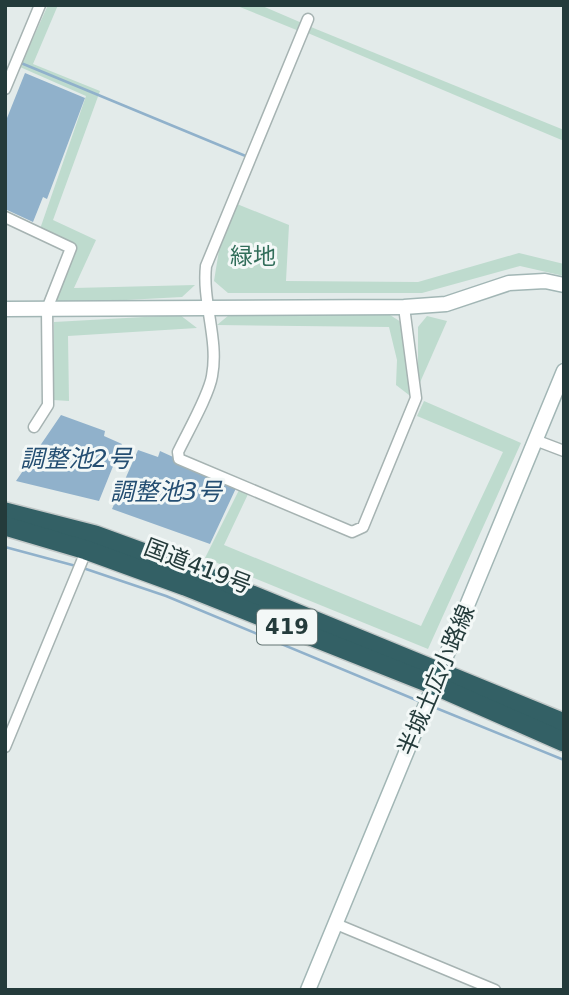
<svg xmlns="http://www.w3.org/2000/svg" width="569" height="995" font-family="'DejaVu Sans','Noto Sans JP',sans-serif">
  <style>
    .green { fill: #bedbce }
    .water { fill: #90b1cb }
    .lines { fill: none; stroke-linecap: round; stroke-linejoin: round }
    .stream { stroke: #90b1cb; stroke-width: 2.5 }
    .street-casing { stroke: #a6b3b2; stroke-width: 13 }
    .secondary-casing { stroke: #a2b6b5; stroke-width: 17 }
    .highway-casing { stroke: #c2c8c8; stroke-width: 22 }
    .street { stroke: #fff; stroke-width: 10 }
    .secondary { stroke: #fff; stroke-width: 14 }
    .highway { stroke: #336065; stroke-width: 19 }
    .labels { text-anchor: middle; stroke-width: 6; stroke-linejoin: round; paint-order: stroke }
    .shield { fill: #f3f8f7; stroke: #627473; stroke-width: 2 }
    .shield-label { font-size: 21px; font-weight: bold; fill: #243b3b }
    .park-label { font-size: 23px; fill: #326e5b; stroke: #f3f8f7 }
    .street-label { font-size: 23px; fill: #243b3b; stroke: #f3f8f7 }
    .water-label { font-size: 24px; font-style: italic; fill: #244e72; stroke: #f3f8f7 }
  </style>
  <rect width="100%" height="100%" fill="#e3ebea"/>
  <!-- green -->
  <g class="green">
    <polygon points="48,5 58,5 33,64 100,91 53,220 96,240 74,288 195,285 182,297 52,304 76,246 40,229 86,96 20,67"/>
    <polygon points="235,5 260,5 302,23 299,31"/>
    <polygon points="306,25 564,130 564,141 303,31"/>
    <polygon points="237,204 289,225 286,281 418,282 519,253 564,264 564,276 520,266 422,293 228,293 214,281 220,244"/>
    <polygon points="180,315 197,328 68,336 69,401 53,400 54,322"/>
    <polygon points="229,315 390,315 401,322 408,361 409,395 396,385 397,360 389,327 217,325"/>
    <polygon points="427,316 447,321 418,387 418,327"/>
    <polygon points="424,401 521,443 428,649 205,558 240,488 249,492 224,545 421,626 503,452 417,416"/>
  </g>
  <!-- water -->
  <g class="water">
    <polygon points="25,73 85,98 47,199 43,197 33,222 5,209 5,123"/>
    <polygon points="61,415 105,431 104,436 122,444 99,501 16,481"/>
    <polygon points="138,450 158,457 160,451 237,486 210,544 112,509"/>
  </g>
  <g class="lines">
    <!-- stream -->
    <g class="stream">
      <polyline points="21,63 248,157"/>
      <polyline points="5,547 76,566"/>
      <polyline points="83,568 166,596 421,702"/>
      <polyline points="431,706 564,760"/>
    </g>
    <defs>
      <g id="street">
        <path d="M308 19 206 266C202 302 219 340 212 376 209 395 187 433 178 452L179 459 352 532 363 527 416 398 404 307"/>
        <polyline points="5,89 40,5"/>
        <polyline points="5,217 71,248 47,309 48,405 34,427"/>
        <polyline points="535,440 564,451"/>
        <polyline points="5,747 87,549"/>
        <polyline points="336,924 495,990"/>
      </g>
      <g id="secondary">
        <polyline points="5,309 404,307 446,304 509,283 545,281 564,285"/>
        <polyline points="308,990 564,371"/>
      </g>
      <g id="highway">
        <polyline points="5,512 95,535 191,570 564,723"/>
        <polyline points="5,526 86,550 185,586 434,685 564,742"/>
      </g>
    </defs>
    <!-- street casing -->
    <use href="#street" class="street-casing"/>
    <!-- secondary casing -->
    <use href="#secondary" class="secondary-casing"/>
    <!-- highway casing -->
    <use href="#highway" class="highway-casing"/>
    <!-- street -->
    <use href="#street" class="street"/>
    <!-- secondary -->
    <use href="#secondary" class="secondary"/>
    <!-- highway -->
    <use href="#highway" class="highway"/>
  </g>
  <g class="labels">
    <!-- shield labels -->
    <rect class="shield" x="257" y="609.5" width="60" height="35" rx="5"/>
    <g class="shield-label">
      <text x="287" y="634">419</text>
    </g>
    <!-- park labels -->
    <g class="park-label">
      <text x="253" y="264">緑地</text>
    </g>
    <!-- street labels -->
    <g class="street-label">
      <text transform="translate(198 566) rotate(21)" y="8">国道419号</text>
      <text transform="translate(436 680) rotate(-67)" y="8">半城土広小路線</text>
    </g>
    <!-- water labels -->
    <g class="water-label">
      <text x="76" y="467">調整池2号</text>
      <text x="166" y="500">調整池3号</text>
    </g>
  </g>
  <!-- border -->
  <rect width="569" height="995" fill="none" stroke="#243b3b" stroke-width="14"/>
</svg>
